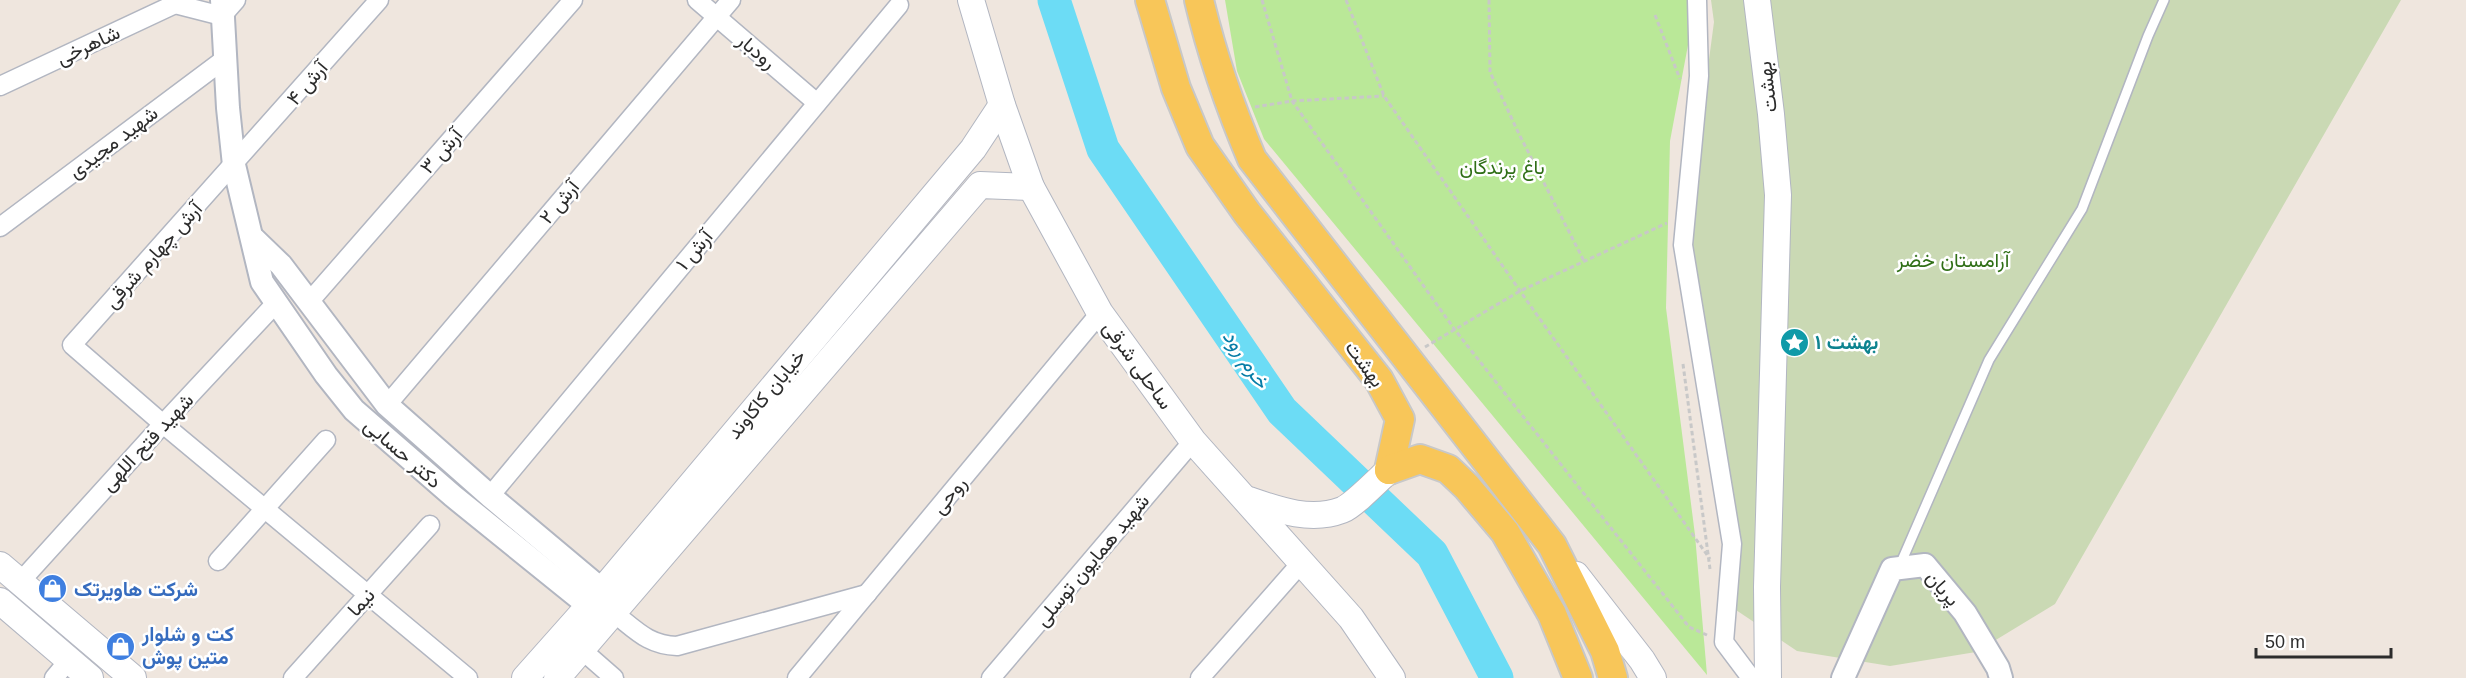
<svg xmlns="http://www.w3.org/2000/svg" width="2466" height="678" font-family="Arial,Vazirmatn,sans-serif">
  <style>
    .green { fill: #bae898 }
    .cemetery { fill: #cad9b4 }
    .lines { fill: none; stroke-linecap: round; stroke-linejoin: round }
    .river { stroke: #6cdcf5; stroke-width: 33 }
    .service-casing { stroke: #b2b6c1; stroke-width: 12 }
    .minor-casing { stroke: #b2b6c1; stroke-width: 21 }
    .tertiary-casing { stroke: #b2b6c1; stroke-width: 26 }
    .secondary-casing { stroke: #b2b6c1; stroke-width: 28 }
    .primary-casing { stroke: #c8c8c8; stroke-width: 32 }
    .path { stroke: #c8c8c8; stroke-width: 3; stroke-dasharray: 4.5 3; stroke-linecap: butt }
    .service { stroke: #fff; stroke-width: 9 }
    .minor { stroke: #fff; stroke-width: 18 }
    .tertiary { stroke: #fff; stroke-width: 22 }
    .secondary { stroke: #fff; stroke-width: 26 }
    .primary { stroke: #f8c659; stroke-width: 28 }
    .labels { text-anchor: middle; stroke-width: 5; stroke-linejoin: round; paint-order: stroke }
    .street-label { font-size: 20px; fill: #2c2c2c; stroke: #fff }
    .park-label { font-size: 20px; fill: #306f17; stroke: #fff }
    .culture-label { font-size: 20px; font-weight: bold; fill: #0d838f; stroke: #fff; text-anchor: start }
    .shop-label { font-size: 20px; font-weight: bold; fill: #366cbe; stroke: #fff; text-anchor: start }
    .water-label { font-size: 21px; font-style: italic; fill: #067da7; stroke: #fff }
  </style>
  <rect width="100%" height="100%" fill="#efe6de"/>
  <!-- green -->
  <polygon class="green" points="1225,0 1687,0 1691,29 1670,141 1666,308 1695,535 1707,675 1264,139 1237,71"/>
  <!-- cemetery -->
  <polygon class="cemetery" points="1711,0 2401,0 2055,604 1976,652 1890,666 1797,651 1730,606 1688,217 1714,22"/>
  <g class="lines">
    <!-- river -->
    <polyline class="river" points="1054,0 1103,149 1282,411 1432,554 1497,678"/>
    <defs>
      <polyline id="service" points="1900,565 1989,360 2082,209 2148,36 2164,0"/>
      <g id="minor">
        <polyline points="173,0 175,4 222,16 236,0"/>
        <polyline points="379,0 72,345 163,424 468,678"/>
        <polyline points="697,0 817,103"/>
        <polyline points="1697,0 1699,76 1683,245 1732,544 1724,642 1751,678"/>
        <polyline points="0,86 175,4"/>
        <polyline points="0,227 226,58"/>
        <polyline points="309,302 573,0"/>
        <polyline points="387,405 731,0"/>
        <polyline points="490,496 899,5"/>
        <polyline points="218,561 326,440"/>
        <polyline points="20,582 163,424 276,303"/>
        <path d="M614 613C636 630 648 645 677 646L867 594"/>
        <polyline points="582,650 614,678"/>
        <polyline points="54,678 69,660"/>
        <polyline points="293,678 430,525"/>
        <polyline points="797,678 1100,313"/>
        <polyline points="991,678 1193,441"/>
        <polyline points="1200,678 1302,562"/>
      </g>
      <g id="tertiary">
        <polyline points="222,0 228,108 234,165 262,282 326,375 354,410 453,496 589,606 607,611"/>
        <polyline points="254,239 281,265 387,405 490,496 602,590 610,605"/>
        <polyline points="1843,678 1892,569 1925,565 1965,613 1998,668 2001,678"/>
      </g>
      <g id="secondary">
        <polyline points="971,0 1002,105 1031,187 1100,313 1193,441 1351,618 1392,678"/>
        <polyline points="1757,0 1771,114 1778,195 1767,587 1768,678"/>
        <path d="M1249 500C1278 510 1311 522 1342 510 1353 506 1379 479 1389 470"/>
        <polyline points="0,565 133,678"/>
        <polyline points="1576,575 1642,660 1653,678"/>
        <polyline points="0,601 90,678"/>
        <polyline points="525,678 589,606 973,149 1002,105"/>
        <polyline points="557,678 980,185 1031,187"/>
      </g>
      <g id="primary">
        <polyline points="1150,0 1176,88 1200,146 1247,213 1379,380 1400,419 1389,470"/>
        <path d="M1199 0C1212 55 1230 107 1252 159L1552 545 1605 651 1613 678"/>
        <polyline points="1389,470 1420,459 1448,469 1467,487 1505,532 1552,614 1578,678"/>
      </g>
    </defs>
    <!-- service casing -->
    <use href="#service" class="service-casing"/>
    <!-- minor casing -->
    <use href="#minor" class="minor-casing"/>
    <!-- tertiary casing -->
    <use href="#tertiary" class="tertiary-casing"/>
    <!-- secondary casing -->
    <use href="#secondary" class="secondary-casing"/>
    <!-- primary casing -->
    <use href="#primary" class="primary-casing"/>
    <!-- path -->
    <g class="path">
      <polyline points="1262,0 1292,101 1455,330 1689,627 1707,635"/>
      <polyline points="1346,0 1384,96 1525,298 1710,559"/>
      <polyline points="1489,0 1490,72 1519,134 1584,261"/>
      <polyline points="1655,15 1680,79"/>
      <polyline points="1255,107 1292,101 1384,96"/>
      <polyline points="1425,347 1520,291 1667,223"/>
      <polyline points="1683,364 1710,569"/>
    </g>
    <!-- service -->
    <use href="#service" class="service"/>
    <!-- minor -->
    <use href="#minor" class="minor"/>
    <!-- tertiary -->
    <use href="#tertiary" class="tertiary"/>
    <!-- secondary -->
    <use href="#secondary" class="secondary"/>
    <!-- primary -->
    <use href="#primary" class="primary"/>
  </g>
  <!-- icons -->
  <defs>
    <symbol id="sight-disc" viewBox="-11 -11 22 22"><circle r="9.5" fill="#0f9aa8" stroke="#fff"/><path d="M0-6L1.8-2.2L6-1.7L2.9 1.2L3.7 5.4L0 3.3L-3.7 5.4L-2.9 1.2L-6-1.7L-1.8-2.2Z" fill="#fff"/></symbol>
    <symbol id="shop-disc" viewBox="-11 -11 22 22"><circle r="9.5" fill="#3f7fe0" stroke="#fff"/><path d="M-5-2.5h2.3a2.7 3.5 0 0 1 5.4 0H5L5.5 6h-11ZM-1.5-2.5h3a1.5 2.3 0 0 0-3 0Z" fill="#fff"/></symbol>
  </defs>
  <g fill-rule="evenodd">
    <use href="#sight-disc" x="1778" y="326" width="33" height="33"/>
    <use href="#shop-disc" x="36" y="572" width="33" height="33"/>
    <use href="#shop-disc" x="104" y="630" width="33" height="33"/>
  </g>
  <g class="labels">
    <!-- street labels -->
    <g class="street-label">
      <text transform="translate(88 45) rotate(-25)" y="7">شاهرخی</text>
      <text transform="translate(757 51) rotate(40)" y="7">رودبار</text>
      <text transform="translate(307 83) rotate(-49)" y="7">آرش ۴</text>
      <text transform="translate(1767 87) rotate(-97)" y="7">بهشت</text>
      <text transform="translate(113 142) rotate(-37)" y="7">شهید مجیدی</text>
      <text transform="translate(441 151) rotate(-49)" y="7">آرش ۳</text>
      <text transform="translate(559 202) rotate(-50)" y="7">آرش ۲</text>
      <text transform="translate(694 250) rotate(-50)" y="7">آرش ۱</text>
      <text transform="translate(153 255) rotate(-48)" y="7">آرش چهارم شرقی</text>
      <text transform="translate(1365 364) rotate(54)" y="7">بهشت</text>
      <text transform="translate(1138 365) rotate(54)" y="7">ساحلی شرقی</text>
      <text transform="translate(766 394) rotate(-50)" y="7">خیابان کاکاوند</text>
      <text transform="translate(147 442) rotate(-47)" y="7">شهید فتح اللهی</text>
      <text transform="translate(403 453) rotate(41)" y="7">دکتر حسابی</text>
      <text transform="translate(949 495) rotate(-50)" y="7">روحی</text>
      <text transform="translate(1092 560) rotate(-50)" y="7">شهید همایون توسلی</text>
      <text transform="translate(1943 588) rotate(49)" y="7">پریان</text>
      <text transform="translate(361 602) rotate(-48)" y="7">نیما</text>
    </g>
    <!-- park labels -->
    <g class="park-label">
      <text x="1502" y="174">باغ پرندگان</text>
      <text x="1953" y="267">آرامستان خضر</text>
    </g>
    <!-- culture labels -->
    <g class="culture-label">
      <text x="1815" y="349">بهشت ۱</text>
    </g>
    <!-- shop labels -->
    <g class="shop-label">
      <text x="74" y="596">شرکت هاویرتک</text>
      <text x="142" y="641">کت و شلوار<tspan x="142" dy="23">متین پوش</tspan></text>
    </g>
    <!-- water labels -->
    <g class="water-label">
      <text transform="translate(1246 359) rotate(56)" y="7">خرم رود</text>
    </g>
  </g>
  <!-- scale -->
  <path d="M2256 648v9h135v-9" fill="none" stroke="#2c2c2c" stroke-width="3"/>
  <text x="2265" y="648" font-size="18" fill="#2c2c2c" stroke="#ffffff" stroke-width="4.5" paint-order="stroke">50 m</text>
</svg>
